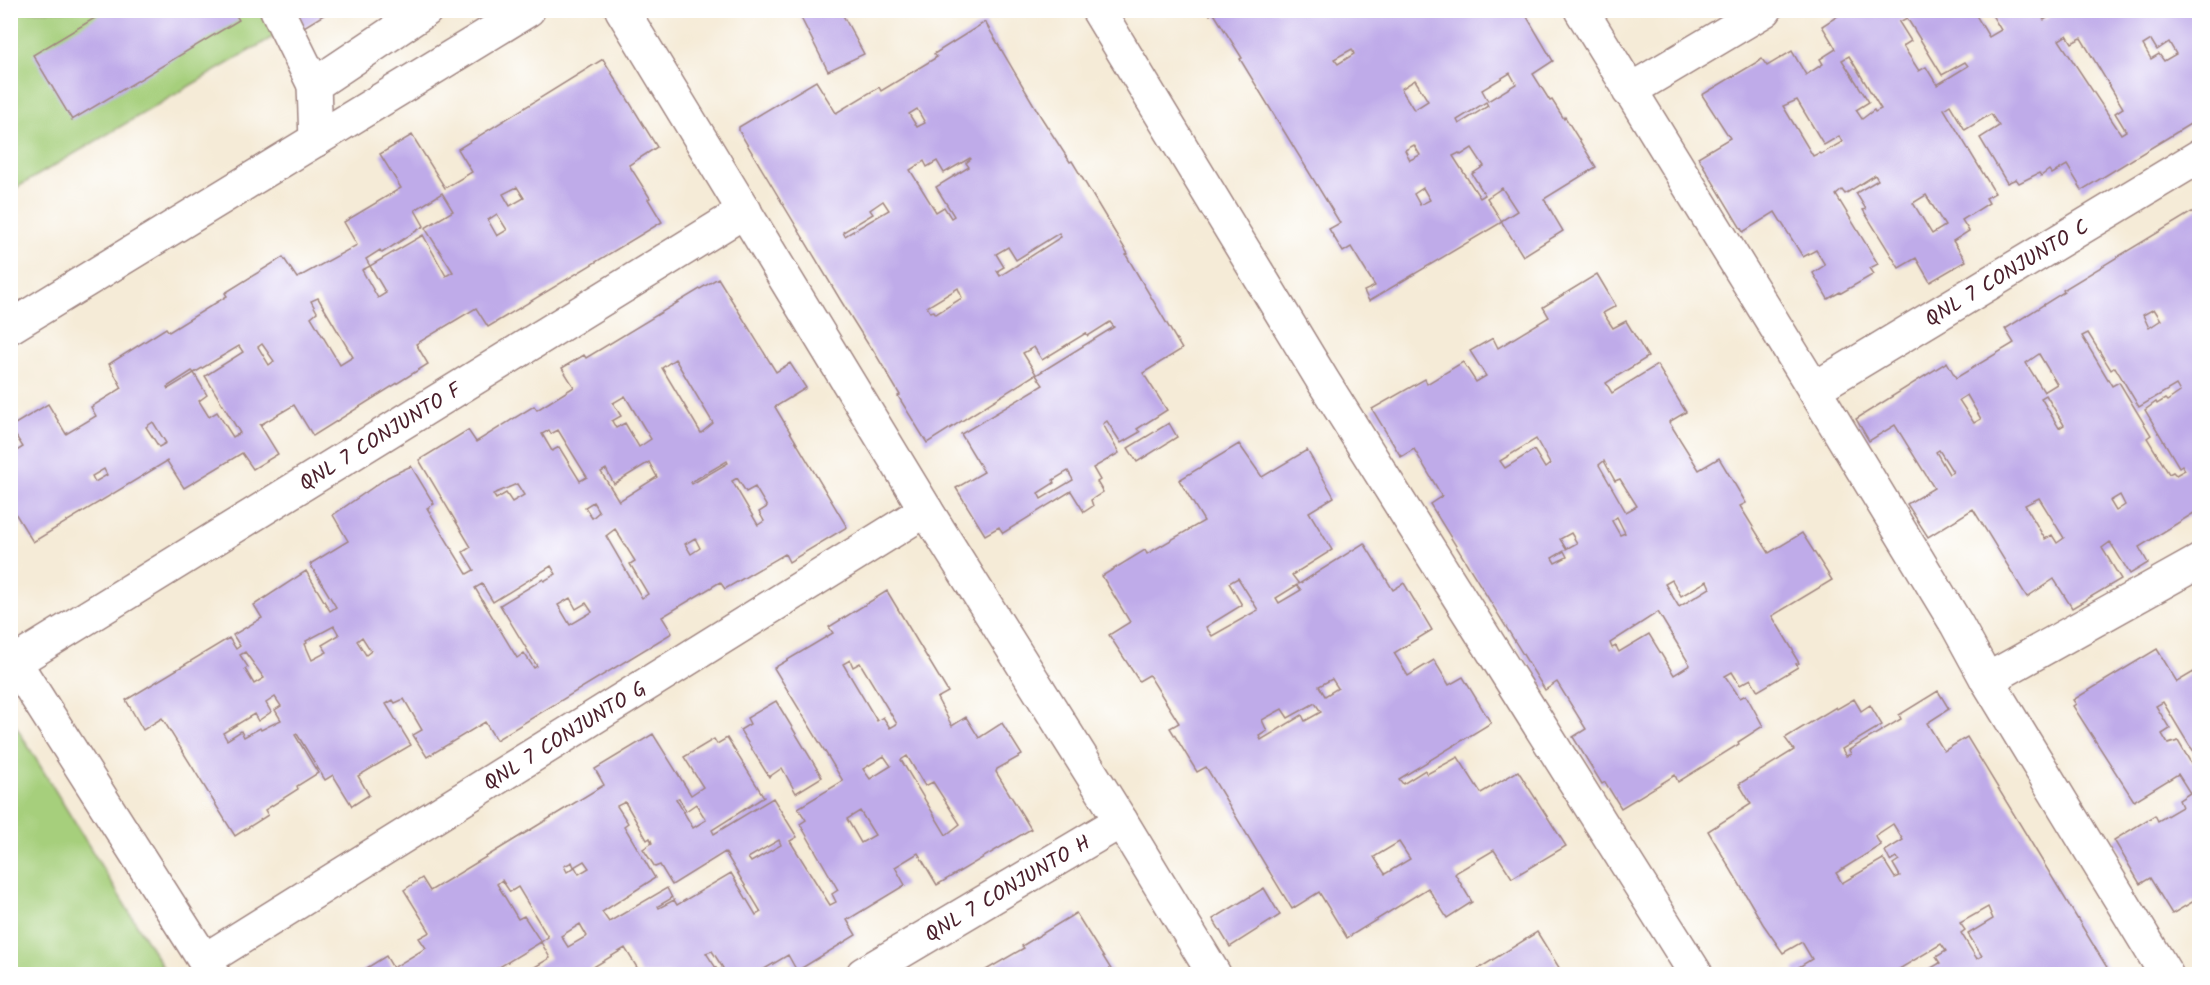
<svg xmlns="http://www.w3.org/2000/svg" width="2210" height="985" font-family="Kalam,sans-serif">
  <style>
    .green { fill: #a6cf7b; stroke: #787753; stroke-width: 1.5 }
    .building { fill: #bfabe9; fill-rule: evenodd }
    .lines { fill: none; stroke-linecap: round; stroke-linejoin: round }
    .minor-casing { stroke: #a08581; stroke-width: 36 }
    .minor { stroke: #fff; stroke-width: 33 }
    .labels { text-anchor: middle; stroke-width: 5; stroke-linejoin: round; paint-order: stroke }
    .street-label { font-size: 21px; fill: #4a1f2b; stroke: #fff }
  </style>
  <rect width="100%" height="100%" fill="#fff"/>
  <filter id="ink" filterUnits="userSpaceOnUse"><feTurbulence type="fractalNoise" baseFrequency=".0167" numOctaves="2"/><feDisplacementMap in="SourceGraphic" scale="12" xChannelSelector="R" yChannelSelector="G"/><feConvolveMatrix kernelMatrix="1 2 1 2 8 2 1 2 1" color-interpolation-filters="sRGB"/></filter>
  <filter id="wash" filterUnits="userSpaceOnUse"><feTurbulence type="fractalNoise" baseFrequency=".008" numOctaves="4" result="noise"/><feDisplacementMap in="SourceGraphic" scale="24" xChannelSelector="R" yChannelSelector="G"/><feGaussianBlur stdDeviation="1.35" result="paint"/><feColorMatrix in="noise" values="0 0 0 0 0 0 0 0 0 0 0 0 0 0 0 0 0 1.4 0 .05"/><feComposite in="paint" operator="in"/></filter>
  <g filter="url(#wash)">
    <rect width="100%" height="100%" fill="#f5ebd7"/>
    <!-- green -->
    <g class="green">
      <polygon points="11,11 317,11 11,191"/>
      <polygon points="10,718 11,718 167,974 11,974"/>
    </g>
    <g id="blocks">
      <!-- building -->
      <g class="building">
        <polygon points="108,10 233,10 239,20 72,120 33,55"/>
        <polygon points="287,10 332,10 299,30"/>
        <polygon points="801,10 840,10 864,54 828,71 798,12"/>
        <path d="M1207 10H1421L1423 13 1427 10H1523L1553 61 1533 74 1550 101 1552 100 1564 119 1565 117 1596 167 1544 199 1563 231 1523 256 1501 221 1517 211 1502 188 1487 198 1502 222 1369 301 1364 291 1375 286 1351 247 1343 252 1329 229 1340 223 1240 59 1242 58 1213 12 1210 15ZM1352 49 1354 54 1338 64 1334 59ZM1510 73 1516 84 1488 101 1482 90ZM1415 80 1428 101 1414 110 1401 89ZM1486 102 1488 106 1459 124 1457 120ZM1414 145 1420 155 1410 160 1405 150ZM1472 148 1484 166 1472 174 1485 195 1480 198 1453 156 1459 153 1461 155ZM1423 188 1430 200 1420 205 1414 194Z"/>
        <path d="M1847 10H1977L1974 12 1989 37 2001 30 1989 10H2044L2045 12 2041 15 2044 20 2060 10H2200V118L2082 190 2067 165 2052 174 2049 170 2041 176 2039 173 2019 183 2016 179 2007 183 1980 138 1999 126 1991 114 1965 130 1950 105 1944 109 1995 193 1986 198 1989 203 1962 220 1969 231 1953 241 1966 261 1930 282 1916 258 1899 268 1863 210 1866 209 1856 193 1878 180 1875 175 1845 194 1842 190 1836 195 1878 264 1870 268 1874 274 1841 293 1840 292 1828 299 1813 273 1825 265 1816 250 1803 257 1775 212 1743 232 1698 157 1730 138 1702 95 1762 59 1767 66 1792 51 1806 75 1823 64 1820 59 1836 49 1822 26ZM1907 18 1942 75 1965 62 1968 66 1937 85 1926 67 1919 71 1903 46 1911 41 1899 22ZM2067 35 2072 43 2081 38 2123 108 2115 113 2126 131 2121 134 2059 40ZM2151 40 2157 50 2169 42 2176 54 2164 61 2159 54 2151 59 2143 45ZM1849 56 1881 109 1875 112 1874 110 1862 119 1856 110 1869 102 1842 60ZM1797 100 1824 145 1839 136 1842 142 1821 154 1819 153 1813 156 1783 106ZM1926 195 1945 226 1932 234 1913 203Z"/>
        <path d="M985 22 1041 117 1070 162 1072 161 1128 254 1126 255 1182 349 1143 373 1167 410 1137 429 1140 432 1121 443 1107 421 1103 424 1119 453 1093 468 1100 480 1097 482 1103 492 1091 500 1093 506 1084 512 1071 491 1003 533 999 527 985 535 956 488 984 472 961 434 1043 385 1036 375 1114 327 1110 322 1088 336 1086 333 1042 360 1034 347 1023 353 1036 374 927 443 898 396 900 395 872 348 871 349 841 301 739 131V127L816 81 836 113 879 87 881 91 937 57 934 54ZM917 109 925 123 917 127 909 114ZM970 158 971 159 966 163 969 167 936 187 954 216 951 218 944 207 936 212 910 170 924 161 927 167 937 161 944 173ZM883 201 889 210 845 236 843 232 873 214 870 210ZM1059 233 1061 237 1000 276 997 271 1004 267 996 254 1008 247 1016 260ZM958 288 962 298 936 314 934 311 930 312 927 307ZM1068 471 1073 480 1041 499 1038 493 1054 483 1053 480Z"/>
        <path d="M603 59 657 147 629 165 650 198 648 199 662 222 488 327 476 308 416 344 428 364 313 436 294 405 260 425 278 454 253 469 242 453 184 488 167 461 33 542 10 505V455L23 447 10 427 48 404 66 434 96 416 91 407 122 388 109 364 166 328 169 332 227 296 225 293 283 257 297 278 357 245 344 222 401 188 380 154 412 135 445 188 472 172 458 149ZM517 187 524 198 510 206 503 194ZM442 193 453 211 425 228 453 272 446 276 423 235 370 266 366 259 380 250 382 253 424 226 415 210ZM497 214 507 230 497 236 488 220ZM370 266 386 293 378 298 362 270ZM318 298 353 357 340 365 311 317 317 312 311 301ZM262 344 274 361 269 365 258 347ZM239 346 243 352 205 376 240 433 233 437 217 412 209 417 199 401 207 395 194 373 168 389 167 387 192 371 194 373ZM153 422 166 443 159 447 146 427ZM104 469 107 475 95 482 92 476Z"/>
        <path d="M2200 207V515L2197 511 2139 547 2148 563 2130 574 2110 542 2102 548 2121 579 2072 608 2054 579 2027 597 1973 509 1928 537 1907 504 1934 488 1895 425 1869 441 1856 419 1947 362 1956 378 2014 343 2005 329 2064 292 2063 290ZM2154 309 2161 320 2149 328 2143 315ZM2088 333 2111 370 2115 367 2139 407 2176 385 2180 392 2167 401 2165 399 2157 404 2156 402 2145 410 2179 467 2182 465 2185 470 2176 475 2173 472 2169 474 2147 438 2151 435 2119 382 2112 386 2082 336ZM2039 354 2057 384 2044 392 2026 363ZM1967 395 1981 419 1974 423 1959 400ZM2046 395 2064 425 2059 428 2041 398ZM1939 450 1953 472 1949 474 1936 452ZM2120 495 2125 505 2116 511 2110 501ZM2039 498 2064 538 2057 543 2052 535 2045 539 2025 505Z"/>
        <path d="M1597 274 1616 306 1603 313 1613 328 1626 321 1648 357 1606 383 1612 393 1657 365 1686 412 1669 422 1699 470 1719 458 1746 503 1740 506 1769 553 1802 533 1832 580 1772 616 1794 652 1793 653 1799 663 1796 664 1798 667 1758 691 1751 679 1740 685 1732 672 1725 676 1740 698 1746 695 1763 726 1738 742 1739 744 1678 782 1675 775 1621 808 1605 782 1602 784 1573 737 1586 729 1557 682 1545 690 1430 504 1442 496 1414 449 1401 457 1372 409 1425 379 1427 384 1463 362 1476 382 1486 376 1470 351 1493 338 1498 348 1549 317 1543 307ZM1536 439 1550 464 1545 468 1534 450 1505 468 1500 461ZM1604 461 1615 481 1620 479 1637 506 1626 512 1599 465ZM1617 517 1625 533 1620 535 1612 521ZM1571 533 1577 543 1566 549 1560 539ZM1564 551 1567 557 1555 563 1552 558ZM1672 580 1681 596 1707 581 1710 588 1679 607 1665 584ZM1658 612 1690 665 1674 675 1649 634 1619 652 1616 646 1612 648 1610 643Z"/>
        <path d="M718 278 776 372 790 363 806 388 775 407 847 527 789 562 785 554 725 589 720 582 662 617 672 633 496 740 485 722 427 757 413 735 422 730 404 699 395 703 393 700 386 704 411 745 358 776 369 795 352 806 333 775 325 780 297 734 295 735 318 773 297 786 298 789 265 810 268 815 235 836 162 718 143 730 126 700 229 638 236 649 240 646 233 635 262 618 254 605 306 571 330 611 336 607 310 564 348 541 333 515 388 477 411 466 434 504 427 508 467 574 474 570 463 552 471 547 419 460 468 430 476 442 534 406 537 410 574 387 562 368 584 355 586 358ZM675 359 713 423 701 433 662 368ZM625 396 651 439 639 447 625 423 616 428 612 421 621 416 613 403ZM549 430 551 434 558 430 587 477 580 481 559 447 552 451 542 434ZM727 461 728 463 692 484 691 482ZM649 462 657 477 619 501 601 472 606 469 614 484ZM737 478 746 492 755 487 767 507 759 512 764 521 758 525 732 481ZM517 484 524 495 512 502 506 493 496 499 493 494ZM593 502 599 512 592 518 585 507ZM615 529 635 561 630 564 648 594 642 598 606 536ZM695 538 700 548 691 554 685 544ZM551 566 556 574 544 581 543 579 500 605 537 666 534 668 524 653 517 658 475 588 482 584 493 602ZM570 598 576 609 586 603 592 612 570 625 558 605ZM334 626 339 635 322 645 327 652 312 660 305 644 307 643 306 641ZM362 637 371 651 366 655 357 641ZM245 652 264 678 254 684 245 669 248 667 240 655ZM275 697 281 706 275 710 281 720 261 730 260 728 244 737 241 731 227 740 223 733 254 714 258 721 271 712 266 703Z"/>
        <polygon points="1169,423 1177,437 1137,462 1128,448"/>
        <path d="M1239 444 1262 477 1307 450 1334 497 1309 512 1332 550 1292 575 1299 584 1364 543 1393 590 1404 583 1432 630 1394 653 1408 676 1434 660 1449 685 1463 677 1491 723 1399 779 1403 784 1425 770 1427 774 1458 757 1481 793 1518 771 1566 846 1512 878 1494 850 1457 872 1455 874 1472 902 1447 918 1428 888 1347 938 1319 892 1292 909 1206 767 1197 772 1170 728 1179 723 1149 675 1139 681 1109 635 1130 622 1102 576 1145 550 1147 554 1204 521 1179 480ZM1238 578 1258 610 1212 636 1206 627 1242 605 1229 583ZM1297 585 1301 590 1279 603 1276 598ZM1332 679 1338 688 1325 696 1319 686ZM1315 703 1321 712 1305 721 1302 715 1261 740 1259 736 1267 731 1262 720 1282 709 1288 718ZM1399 842 1410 859 1385 874 1374 857Z"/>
        <path d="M887 591 948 692 937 698 952 726 966 717 979 738 1002 723 1022 755 997 769 996 772 1031 829 937 885 918 853 895 867 905 885 847 920 856 935 797 971 788 955 756 974H641L625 948 582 974H523L550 958 541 942 548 937 518 887 510 892 502 880 497 884 518 919 524 916 541 942 488 974H357L386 956 393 968 426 948 419 938 430 932 404 890 422 878 430 891 604 785 595 769 653 734 691 795 703 787 684 757 714 739 717 744 727 738 764 797 712 830 714 834 773 798 797 837 790 841 830 905 836 902 832 894 838 890 800 824 806 820 798 808 843 781 774 668 833 633 829 627ZM850 660 853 667 860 663 897 724 890 728 883 717 877 721 843 664ZM884 756 891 766 870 779 863 769ZM907 756 925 786 933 782 960 824 946 835 901 760ZM679 798 686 811 696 804 706 820 693 828 676 799ZM625 802 647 840 650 838 652 843 643 849 655 867 660 865 672 885 725 852 761 912 756 915 731 873 677 905 674 900 659 908 658 906 672 898 667 888 609 922 602 912 655 878 624 826 628 823 617 806ZM860 811 875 835 861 843 847 819ZM779 840 781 845 751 862 748 858ZM584 861 589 868 579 874 575 867 567 872 564 866 572 862 574 867ZM580 924 587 936 568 947 561 936ZM712 951 723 968 718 971 706 953Z"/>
        <polygon points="2157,649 2177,682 2197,670 2200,674 2200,753 2196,754 2189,745 2163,702 2156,706 2170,729 2162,734 2168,744 2178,741 2191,763 2200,758 2200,910 2194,901 2172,914 2150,878 2140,884 2114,840 2155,815 2158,821 2182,807 2179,800 2190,793 2178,774 2134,801 2073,706 2076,704 2073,700"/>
        <path d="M1938 691 1949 709 1927 723 1944 751 1967 737 2111 974H1921L1940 963 1936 957 1946 951 1941 944 1891 974H1797L1794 970 1812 959 1802 942 1783 953 1763 924 1708 831 1751 804 1739 784 1794 750 1785 738 1836 707 1837 709 1854 699 1861 711 1870 705 1882 725 1842 749 1846 756 1851 754 1849 750 1901 719 1899 715ZM1893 824 1903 840 1885 851 1890 861 1896 857 1899 860 1893 864 1900 876 1895 878 1883 859 1842 883 1836 873 1881 845 1875 836ZM1988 907 1993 919 1968 934 1982 956 1977 959 1961 933 1965 930 1960 923Z"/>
        <polygon points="776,701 822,777 796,793 782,768 769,777 740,730 750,724 747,718"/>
        <polygon points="1264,888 1280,915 1230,947 1213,919"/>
        <polygon points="1076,913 1114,974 979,974 1024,948 1022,946"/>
        <polygon points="1537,932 1563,974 1470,974 1534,934"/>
      </g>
    </g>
  </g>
  <g filter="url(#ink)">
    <use href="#blocks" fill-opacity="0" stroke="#a08581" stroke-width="1.5"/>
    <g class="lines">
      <defs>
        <g id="minor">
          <polyline points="277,10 314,85"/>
          <polyline points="622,10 926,510 1121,821 1214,974"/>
          <polyline points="1098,10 1323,381 1696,974"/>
          <polyline points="1581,10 1814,389 1957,625 1987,680 2166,974"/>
          <polyline points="1629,91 1765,10"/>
          <polyline points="316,140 314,85 426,10"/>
          <polyline points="10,327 528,10"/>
          <path id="s1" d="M1814 389 2200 156"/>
          <polyline points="10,655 213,974"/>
          <path id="s2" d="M15 662 745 211"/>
          <polyline points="1987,680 2200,561"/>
          <path id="s3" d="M205 960 926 510"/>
          <path id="s4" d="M863 974 1121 821"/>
        </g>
      </defs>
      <!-- minor casing -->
      <use href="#minor" class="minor-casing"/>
      <!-- minor -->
      <use href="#minor" class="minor"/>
    </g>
  </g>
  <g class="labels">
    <!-- street labels -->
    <g class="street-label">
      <text dy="7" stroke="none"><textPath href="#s1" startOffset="225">QNL 7 CONJUNTO C</textPath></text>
      <text dy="7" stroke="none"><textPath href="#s2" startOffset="429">QNL 7 CONJUNTO F</textPath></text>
      <text dy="7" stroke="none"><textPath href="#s3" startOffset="424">QNL 7 CONJUNTO G</textPath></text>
      <text dy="7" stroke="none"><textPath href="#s4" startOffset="168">QNL 7 CONJUNTO H</textPath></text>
    </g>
  </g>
  <!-- margin -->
  <rect width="2210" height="985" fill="none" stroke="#fff" stroke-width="36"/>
</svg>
